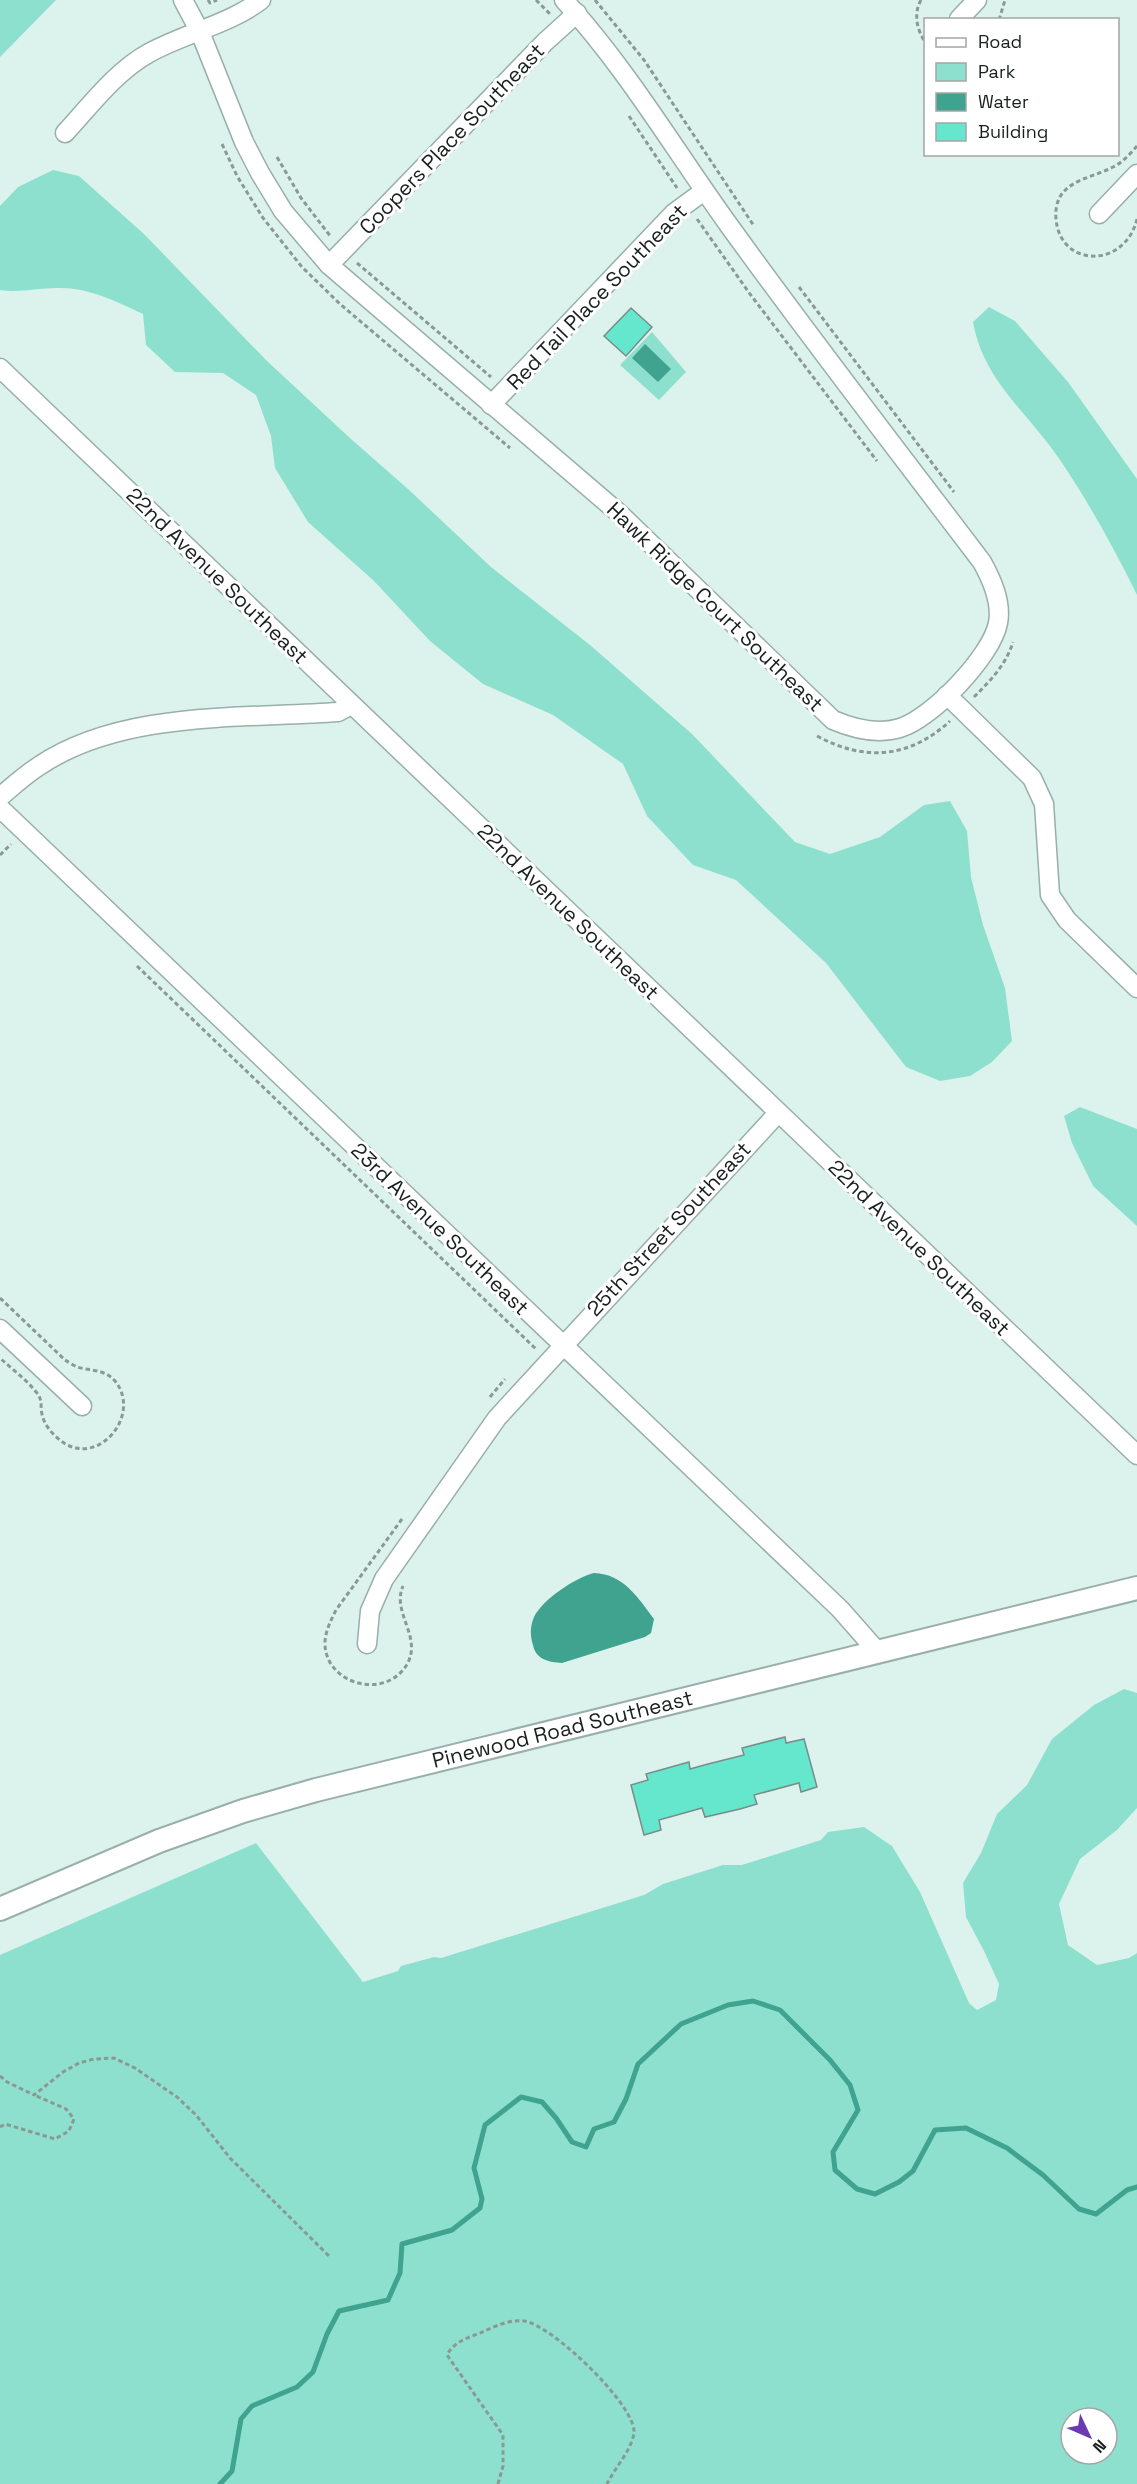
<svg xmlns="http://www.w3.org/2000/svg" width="1137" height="2484" font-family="'Space Grotesk',sans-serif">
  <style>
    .green { fill: #8ee0ce; fill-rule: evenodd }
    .water { fill: #3fa390 }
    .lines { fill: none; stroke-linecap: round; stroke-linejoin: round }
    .stream { stroke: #3fa390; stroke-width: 5 }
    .building { fill: #65e7ce; stroke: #788d88; stroke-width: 1.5 }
    .minor-casing { stroke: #99afa9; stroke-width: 21 }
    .tertiary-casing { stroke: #99afa9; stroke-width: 26 }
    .path { stroke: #899a95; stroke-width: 3; stroke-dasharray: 4.5 3; stroke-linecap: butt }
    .minor { stroke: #fff; stroke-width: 18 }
    .tertiary { stroke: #fff; stroke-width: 22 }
    .labels { text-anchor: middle; stroke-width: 6; stroke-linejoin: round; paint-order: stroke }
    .street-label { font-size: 21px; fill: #18201e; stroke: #fff }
  </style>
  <rect width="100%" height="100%" fill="#dcf3ed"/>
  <!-- green -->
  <g class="green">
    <polygon points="0,0 56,0 0,57"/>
    <path d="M53 170 79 176 144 234 267 361 351 439 408 489 491 567 590 645 692 734 795 842 830 854 880 837 924 805 950 801 967 831 971 877 983 925 1005 988 1012 1041 992 1062 970 1076 940 1081 906 1067 826 963 736 880 693 865 647 816 623 764 553 715 483 684 430 641 374 581 308 522 275 468 271 436 256 395 223 373 175 372 146 345 143 314C116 301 87 287 57 288 37 288 19 293 0 290V206L18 187Z"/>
    <path d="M989 307 1015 321 1068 382 1137 479V595C1114 548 1089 503 1060 460 1027 411 984 382 973 322Z"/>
    <polygon points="652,332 686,372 659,400 620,365"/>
    <polygon points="1080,1107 1137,1129 1137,1226 1093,1186 1072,1143 1064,1116"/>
    <path d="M1124 1689 1137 1693V1808L1117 1830 1080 1859 1059 1904 1068 1945 1097 1965 1129 1958 1137 1953V2484H0V1955L256 1843 363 1982 398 1971 401 1966 434 1957 441 1958 644 1895 663 1884 723 1865H742L821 1840 828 1832 864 1827 892 1846 920 1892 969 2003 977 2010 996 2000 999 1984 984 1951 966 1917 963 1883 981 1853 997 1814 1027 1785 1052 1739 1094 1705ZM1071 2418H1107V2454H1071Z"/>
  </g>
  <!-- water -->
  <g class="water">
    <polygon points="645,344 671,369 658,382 632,358"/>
    <path d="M594 1573C624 1574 638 1598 654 1619L651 1633 645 1637 562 1663C549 1662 536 1660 533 1645 530 1636 530 1626 534 1617 543 1599 575 1578 594 1573Z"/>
  </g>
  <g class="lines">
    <!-- stream -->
    <polyline class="stream" points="220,2484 232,2471 241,2419 252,2406 297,2387 313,2372 327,2334 339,2311 388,2300 400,2273 402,2244 452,2230 480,2208 482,2199 474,2168 485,2125 521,2097 542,2102 556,2118 572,2142 586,2147 594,2129 614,2122 626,2099 638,2064 681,2024 728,2005 753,2001 780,2010 830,2060 850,2085 858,2110 833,2152 835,2170 857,2189 875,2194 899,2182 913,2171 935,2130 966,2128 1007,2148 1043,2175 1079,2209 1096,2214 1127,2190 1137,2187"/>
  </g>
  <!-- building -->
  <g class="building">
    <polygon points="631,308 652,327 626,356 604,336"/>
    <polygon points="785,1737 786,1743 804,1739 817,1787 801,1792 799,1783 754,1795 757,1804 740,1809 705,1817 702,1808 659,1820 661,1830 644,1835 631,1785 648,1780 646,1774 689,1762 690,1769 708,1764 744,1755 742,1748"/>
  </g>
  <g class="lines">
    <defs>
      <g id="minor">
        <path d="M183 0 200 32 244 142 260 173 283 211 329 265 620 514 833 720C854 729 877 735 900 728 931 719 992 656 998 623 1002 602 992 580 982 562 897 450 810 338 728 224 674 149 627 69 564 0"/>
        <polyline points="959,19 977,0"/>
        <path d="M65 133C90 106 116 71 149 53 185 33 228 25 261 0"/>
        <polyline points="1099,214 1137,174"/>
        <polyline points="329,265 545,42 577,13"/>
        <polyline points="0,368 1137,1455"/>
        <polyline points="491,405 674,213 704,191"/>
        <polyline points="947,695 1032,778 1044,804 1050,895 1067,920 1137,988"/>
        <path d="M0 797C13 786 25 775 39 766 122 710 243 719 338 712L351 705"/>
        <polyline points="0,808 840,1609 877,1651"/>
        <polyline points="0,1329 82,1406"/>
        <polyline points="367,1644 370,1611 384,1579 497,1418 778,1113"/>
      </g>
      <g id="tertiary">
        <path id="s1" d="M0 1909 159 1841 243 1811 316 1790 1137 1588"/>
      </g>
    </defs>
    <!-- minor casing -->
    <use href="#minor" class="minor-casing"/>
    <!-- tertiary casing -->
    <use href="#tertiary" class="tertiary-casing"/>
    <!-- path -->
    <g class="path">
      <polyline points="208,0 210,3 217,0"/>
      <polyline points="536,0 550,14"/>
      <polyline points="595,0 644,60 754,226"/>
      <path d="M921 0C913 14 917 31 926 43"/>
      <polyline points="999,20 1005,0"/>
      <polyline points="629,116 677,188"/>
      <polyline points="222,144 237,176 263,218 302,267 340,304 510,448"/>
      <path d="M1137 146C1130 154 1122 163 1113 167 1088 180 1053 181 1056 219 1060 268 1125 269 1137 219"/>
      <polyline points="277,157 301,198 331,237"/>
      <polyline points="697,219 750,294 877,461"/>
      <polyline points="357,263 491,377"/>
      <polyline points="799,287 954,492"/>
      <path d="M974 697C990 681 1006 665 1013 642"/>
      <path d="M817 736C865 762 910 758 950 721"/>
      <polyline points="0,855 11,844"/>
      <polyline points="137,966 537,1350"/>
      <path d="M0 1298 65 1360C68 1362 73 1365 77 1367 90 1371 105 1369 115 1381 142 1414 100 1466 64 1443 55 1437 44 1426 42 1414 40 1406 43 1401 37 1393 27 1380 12 1369 0 1358"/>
      <polyline points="490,1397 505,1379"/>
      <path d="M402 1519 336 1610C331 1620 326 1630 325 1641 323 1683 383 1701 406 1666 424 1638 391 1613 403 1586"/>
      <polyline points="0,2076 7,2082 34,2095 63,2072 79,2063 94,2059 114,2058 135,2068 177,2097 196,2115 230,2158 330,2257"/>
      <polyline points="0,2127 5,2124 55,2139 69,2131 74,2119 66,2109 34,2095"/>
      <path d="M498 2484 503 2466V2435L447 2355C454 2342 467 2338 480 2333 494 2327 509 2319 524 2321 552 2325 633 2403 634 2431 634 2447 614 2469 607 2484"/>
    </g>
    <!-- minor -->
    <use href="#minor" class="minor"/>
    <!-- tertiary -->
    <use href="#tertiary" class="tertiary"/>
  </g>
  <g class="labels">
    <!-- street labels -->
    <g class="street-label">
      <text transform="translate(452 139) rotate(-46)" y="7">Coopers Place Southeast</text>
      <text transform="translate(597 297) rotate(-46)" y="7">Red Tail Place Southeast</text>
      <text transform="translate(217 576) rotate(44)" y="7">22nd Avenue Southeast</text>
      <text transform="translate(715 607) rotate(44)" y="7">Hawk Ridge Court Southeast</text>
      <text transform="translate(568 912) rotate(44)" y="7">22nd Avenue Southeast</text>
      <text transform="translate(440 1229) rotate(44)" y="7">23rd Avenue Southeast</text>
      <text transform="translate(669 1229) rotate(-47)" y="7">25th Street Southeast</text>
      <text transform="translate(919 1248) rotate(44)" y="7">22nd Avenue Southeast</text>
      <text dy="7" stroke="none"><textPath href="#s1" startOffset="592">Pinewood Road Southeast</textPath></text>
    </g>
  </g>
  <!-- legend -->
  <rect x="924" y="18" width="195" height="138" fill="#ffffff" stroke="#a3a6a5" stroke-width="1.5"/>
  <rect x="936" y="38" width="30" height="9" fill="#ffffff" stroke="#a3a6a5" stroke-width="1.5"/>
  <text x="978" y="48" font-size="18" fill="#18201e">Road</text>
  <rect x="936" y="63" width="30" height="18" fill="#8ee0ce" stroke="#a3a6a5" stroke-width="1.5"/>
  <text x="978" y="78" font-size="18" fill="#18201e">Park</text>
  <rect x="936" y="93" width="30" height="18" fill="#3fa390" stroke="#a3a6a5" stroke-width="1.5"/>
  <text x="978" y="108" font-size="18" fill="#18201e">Water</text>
  <rect x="936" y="123" width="30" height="18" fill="#65e7ce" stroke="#a3a6a5" stroke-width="1.5"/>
  <text x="978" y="138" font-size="18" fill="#18201e">Building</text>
  <!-- north arrow -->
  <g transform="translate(1089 2436) rotate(134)"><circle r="28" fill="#ffffff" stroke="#a3a6a5" stroke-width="1.5"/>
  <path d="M0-4.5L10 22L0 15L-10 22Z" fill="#6b39b1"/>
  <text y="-9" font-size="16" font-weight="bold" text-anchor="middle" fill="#18201e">N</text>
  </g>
</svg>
